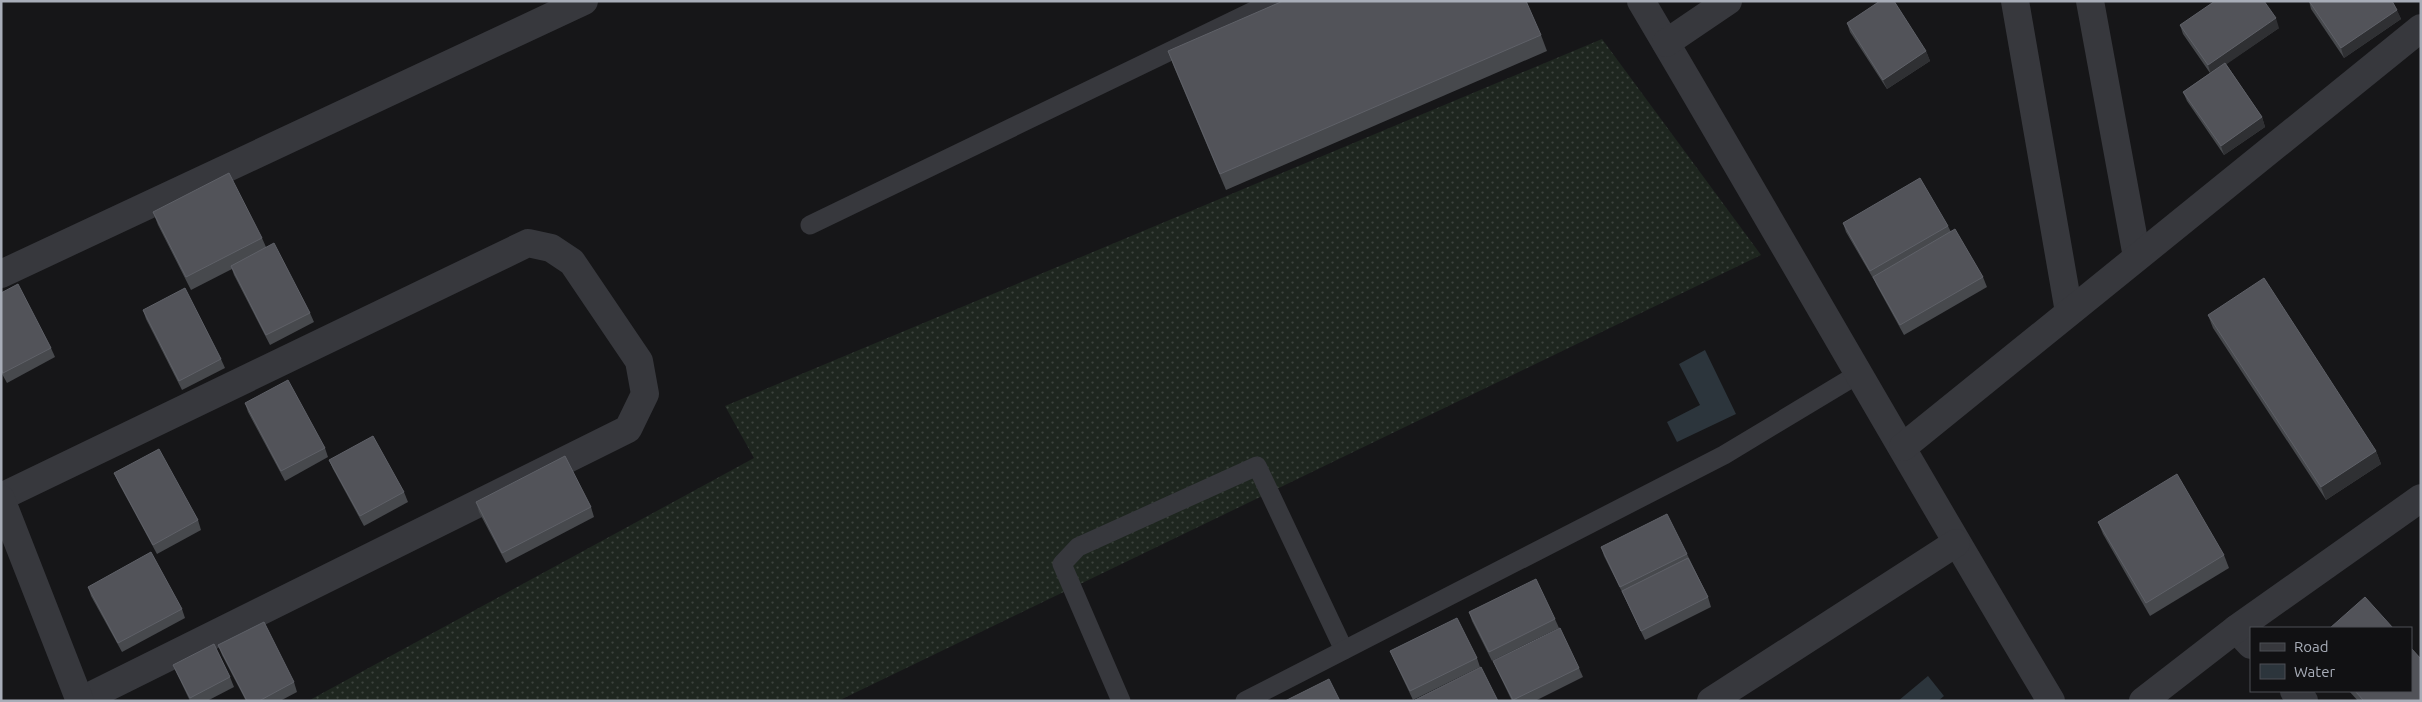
<svg xmlns="http://www.w3.org/2000/svg" width="2422" height="702" font-family="Ubuntu,sans-serif">
  <style>
    .grass { fill: url(#grass-dots) }
    .water { fill: #2c353c }
    .lines { fill: none; stroke-linecap: round; stroke-linejoin: round }
    .service { stroke: #37383d; stroke-width: 19 }
    .minor { stroke: #37383d; stroke-width: 28 }
    .tertiary { stroke: #37383d; stroke-width: 28 }
    .wall { fill: #47494d }
    .shaded-wall { fill: #2f3033 }
    .building { fill: #525359; stroke: #5f6168 }
  </style>
  <defs>
    <pattern id="grass-dots" width="8" height="8" patternUnits="userSpaceOnUse" patternTransform="scale(1.25)"><rect width="8" height="8" fill="#1e261f"/><path d="M2 2h.1M6 6h.1" fill="none" stroke="#3c433d" stroke-width="1.8" stroke-linecap="round"/></pattern>
  </defs>
  <rect width="100%" height="100%" fill="#161618"/>
  <!-- grass -->
  <polygon class="grass" points="1602,39 1761,255 838,701 308,701 754,458 725,406"/>
  <!-- water -->
  <g class="water">
    <polygon points="1705,350 1736,414 1677,442 1667,422 1700,405 1679,364"/>
    <polygon points="1928,676 1944,696 1938,701 1898,701"/>
  </g>
  <g class="lines">
    <!-- service -->
    <g class="service">
      <polyline points="810,225 1274,1"/>
      <polyline points="1121,701 1062,564 1078,547 1257,466 1344,650"/>
      <polyline points="1245,701 1724,455 1860,373"/>
    </g>
    <!-- minor -->
    <g class="minor">
      <path d="M1641 1C1779 234 1912 469 2051 701"/>
      <polyline points="2015,1 2069,312"/>
      <polyline points="2090,1 2137,257"/>
      <polyline points="1666,43 1728,1"/>
      <polyline points="1,274 584,1"/>
      <polyline points="1903,447 2421,28"/>
      <polyline points="1,497 528,243 551,248 572,262 639,361 645,394 628,429 80,701"/>
      <polyline points="1,499 80,701"/>
      <polyline points="2236,629 2251,645"/>
      <polyline points="2294,691 2304,701"/>
      <polyline points="1711,701 1956,543"/>
    </g>
    <!-- tertiary -->
    <polyline class="tertiary" points="2143,701 2236,629 2421,498"/>
  </g>
  <!-- wall -->
  <g class="wall">
    <polygon points="2309,1 2392,1 2401,19 2344,58 2311,9"/>
    <polygon points="1847,23 1926,51 1930,61 1887,89 1850,32"/>
    <polygon points="2180,25 2279,28 2226,64 2262,117 2265,127 2224,155 2187,101 2183,92 2210,73 2183,34"/>
    <polygon points="1541,35 1547,51 1226,190 1174,67 1168,51"/>
    <polygon points="153,212 262,238 266,247 310,313 314,322 270,345 234,275 232,269 191,290 158,225"/>
    <polygon points="1843,223 1948,226 1951,232 1983,277 1987,287 1904,335 1877,286 1874,280 1846,232"/>
    <polygon points="1,293 51,348 55,357 7,383 1,372"/>
    <polygon points="143,310 221,359 225,368 182,390 146,319"/>
    <polygon points="2208,315 2376,451 2381,464 2326,500 2213,328"/>
    <polygon points="245,403 325,448 328,457 285,481 248,412"/>
    <polygon points="329,460 404,492 408,502 364,526 333,469"/>
    <polygon points="114,473 198,520 201,530 157,554 118,482"/>
    <polygon points="476,502 591,507 594,517 506,563 479,512"/>
    <polygon points="2098,522 2224,555 2229,568 2150,616 2103,534"/>
    <polygon points="1601,547 1687,554 1708,597 1711,607 1645,640 1624,596 1604,556"/>
    <polygon points="88,587 182,609 185,618 122,652 91,596"/>
    <polygon points="1469,612 1555,619 1559,628 1492,661 1472,621"/>
    <polygon points="218,645 294,682 297,692 280,701 246,701 222,655"/>
    <polygon points="1390,651 1477,658 1480,667 1413,700 1394,660"/>
    <polygon points="1493,661 1579,668 1583,677 1535,701 1512,701 1497,670"/>
    <polygon points="173,665 230,677 234,687 207,701 190,701 177,674"/>
    <polygon points="2349,691 2411,691 2421,701 2358,701"/>
  </g>
  <!-- shaded-wall -->
  <g class="shaded-wall">
    <polygon points="2397,10 2401,19 2344,58 2341,48"/>
    <polygon points="2276,18 2279,28 2211,75 2208,65"/>
    <polygon points="1926,51 1930,61 1887,89 1883,80"/>
    <polygon points="2262,117 2265,127 2224,155 2221,146"/>
    <polygon points="2376,451 2381,464 2326,500 2321,487"/>
  </g>
  <!-- building -->
  <g class="building">
    <polygon points="1283,1 1526,1 1541,35 1220,174 1168,51"/>
    <polygon points="1880,1 1894,1 1926,51 1883,80 1847,23"/>
    <polygon points="2215,1 2264,1 2276,18 2208,65 2180,25"/>
    <polygon points="2309,1 2392,1 2397,10 2341,48"/>
    <polygon points="2225,63 2262,117 2221,146 2183,92"/>
    <polygon points="229,173 262,238 186,277 153,212"/>
    <polygon points="1920,178 1948,226 1870,271 1843,223"/>
    <polygon points="1955,229 1983,277 1900,325 1873,277"/>
    <polygon points="274,243 310,313 266,335 231,266"/>
    <polygon points="2264,278 2376,451 2321,487 2208,315"/>
    <polygon points="18,284 51,348 3,373 1,369 1,293"/>
    <polygon points="185,288 221,359 179,381 143,310"/>
    <polygon points="288,380 325,448 281,471 245,403"/>
    <polygon points="373,436 404,492 360,516 329,460"/>
    <polygon points="159,449 198,520 153,545 114,473"/>
    <polygon points="565,456 591,507 502,553 476,502"/>
    <polygon points="2177,474 2224,555 2146,603 2098,522"/>
    <polygon points="1667,514 1687,554 1620,587 1601,547"/>
    <polygon points="151,552 182,609 118,643 88,587"/>
    <polygon points="1688,558 1708,597 1641,631 1622,591"/>
    <polygon points="1536,579 1555,619 1489,652 1469,612"/>
    <polygon points="2365,597 2393,628 2330,628"/>
    <polygon points="1457,618 1477,658 1410,691 1390,651"/>
    <polygon points="264,622 294,682 259,701 247,701 218,645"/>
    <polygon points="1560,628 1579,668 1513,700 1493,661"/>
    <polygon points="214,644 230,677 190,698 173,665"/>
    <polygon points="2411,648 2421,659 2421,701 2364,701 2355,691 2411,691"/>
    <polygon points="1481,667 1498,701 1415,701 1415,700"/>
    <polygon points="1329,679 1340,701 1285,701"/>
  </g>
  <!-- border -->
  <rect width="2422" height="702" fill="none" stroke="#a8adb8" stroke-width="5"/>
  <!-- legend -->
  <rect x="2250" y="627" width="162" height="65" fill="#111113" stroke="#4d4f55"/>
  <rect x="2260" y="643" width="25" height="8" fill="#37383d" stroke="#4d4f55"/>
  <text x="2294" y="652" font-size="15" fill="#a8adb8">Road</text>
  <rect x="2260" y="664" width="25" height="15" fill="#2c353c" stroke="#4d4f55"/>
  <text x="2294" y="677" font-size="15" fill="#a8adb8">Water</text>
</svg>
